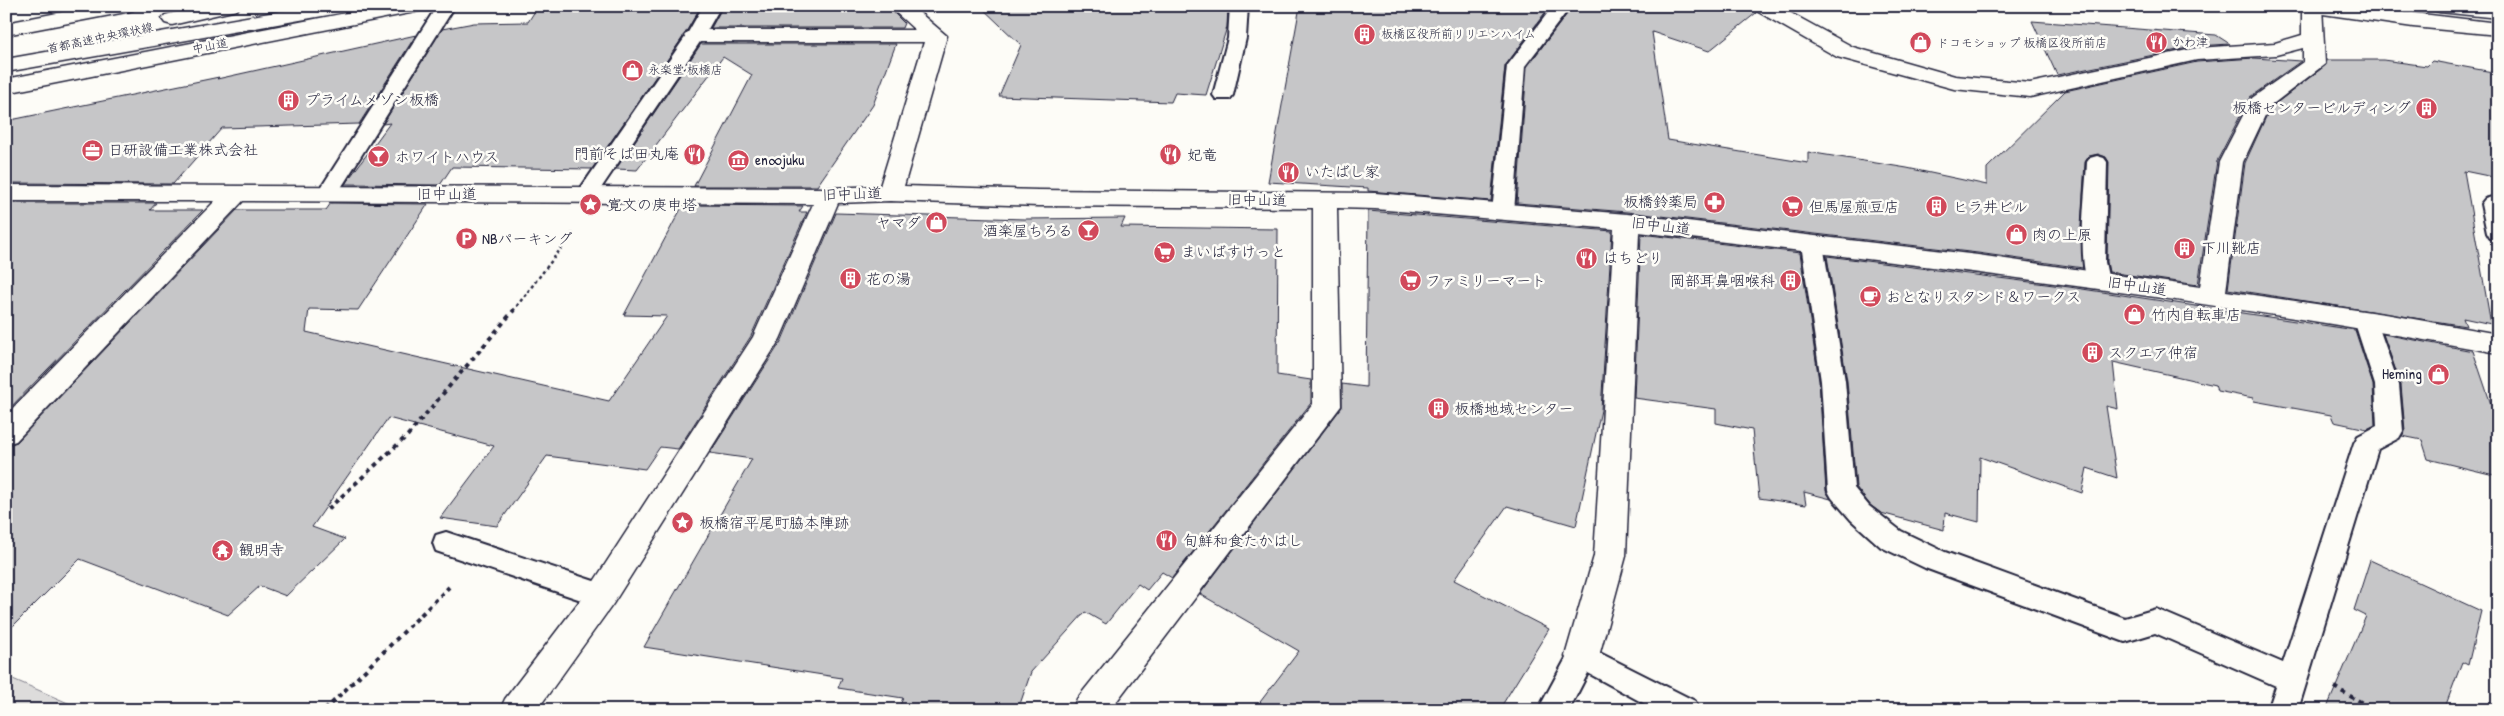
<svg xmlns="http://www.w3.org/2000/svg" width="2504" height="716" font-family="'Patrick Hand','Klee One',sans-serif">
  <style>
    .green { fill: #dddcdb; stroke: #807f8b }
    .building { fill: #c6c6c8; stroke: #22223b }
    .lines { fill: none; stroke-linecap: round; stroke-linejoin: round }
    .service-casing { stroke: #22223b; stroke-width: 4 }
    .minor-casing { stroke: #22223b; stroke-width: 3 }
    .trunk-casing { stroke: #22223b; stroke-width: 3 }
    .motorway-casing { stroke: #22223b; stroke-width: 3 }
    .path-far1 { stroke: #22223b; stroke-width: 2.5; stroke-dasharray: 3 3; stroke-linecap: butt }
    .path { stroke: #22223b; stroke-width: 4; stroke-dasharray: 4.5 4.5; stroke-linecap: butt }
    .service { fill: #fdfcf7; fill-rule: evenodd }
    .minor { fill: #fdfcf7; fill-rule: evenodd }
    .trunk { fill: #fdfcf7; fill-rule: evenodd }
    .motorway { fill: #fdfcf7; fill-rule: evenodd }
    .labels { text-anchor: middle; stroke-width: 5; stroke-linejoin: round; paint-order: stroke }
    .far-poi-label { font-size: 12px; fill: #22223b; stroke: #fdfcf7; text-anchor: start }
    .far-street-label { font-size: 12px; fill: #22223b; stroke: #fdfcf7 }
    .poi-label { font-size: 15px; fill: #22223b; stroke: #fdfcf7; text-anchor: start }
    .street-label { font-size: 15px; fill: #22223b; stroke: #fdfcf7 }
  </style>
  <rect width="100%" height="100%" fill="#fdfcf7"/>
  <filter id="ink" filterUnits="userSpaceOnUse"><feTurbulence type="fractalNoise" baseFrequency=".02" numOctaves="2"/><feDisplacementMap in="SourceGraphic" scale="10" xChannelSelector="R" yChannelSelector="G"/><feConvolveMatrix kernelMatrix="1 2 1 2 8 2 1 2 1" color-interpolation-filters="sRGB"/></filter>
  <g filter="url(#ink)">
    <!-- green -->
    <polygon class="green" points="6,676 84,710 6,710"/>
    <!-- building -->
    <g class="building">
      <polygon points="547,6 701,6 683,37 592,169 452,167 440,185 345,184 390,123 383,124 442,29 474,23 528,22 537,8"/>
      <polygon points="723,6 892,6 892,11 904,23 902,28 711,28"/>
      <polygon points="980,6 1228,6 1227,27 1206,95 1175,93 1171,102 999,96 1021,45"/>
      <polygon points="1300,6 1550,6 1505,66 1491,201 1368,191 1368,188 1268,182"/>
      <polygon points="1573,6 1750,6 1756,13 1709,51 1652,32 1668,140 1808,163 1808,152 1907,168 1987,185 1987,168 2065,91 2197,62 2254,58 2301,61 2250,97 2217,161 2198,285 2109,272 2107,262 2109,162 2106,157 2098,154 2089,156 2085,162 2081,226 2083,268 1978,253 1627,212 1517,203 1527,67"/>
      <polygon points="2032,21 2216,35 2230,44 2197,46 2057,75"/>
      <polygon points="416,35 359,124 222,128 173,184 6,183 6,121 219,77 217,79"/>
      <polygon points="701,44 896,44 873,105 817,186 694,186 752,75 723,57 637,170 616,169"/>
      <polygon points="2327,60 2383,60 2427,66 2432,61 2498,73 2498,178 2464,171 2491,324 2463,318 2466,326 2228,289 2245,163 2270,108 2326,65"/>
      <polygon points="6,203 156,203 150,210 203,210 6,412"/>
      <polygon points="331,203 428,204 358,310 309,309 306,332 609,401 667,316 624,315 683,205 803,206 799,212 807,212 751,336 678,449 660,447 645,469 547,456 497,526 440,518 494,446 388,418 312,527 345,539 286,596 260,586 228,615 80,559 6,633 6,446 17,442 237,210 326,210"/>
      <polygon points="1368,211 1612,231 1601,410 1576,526 1507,506 1454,580 1549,629 1499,710 1254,710 1299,651 1200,594 1342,407 1342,384 1366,387"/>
      <polygon points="836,213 1024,219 1125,218 1121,227 1278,229 1277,375 1311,380 1311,403 1172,578 1162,572 1147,590 1138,584 1106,624 1085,612 1031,672 1018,710 898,710 903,698 838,688 842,678 644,647 752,459 710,453 782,340"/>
      <polygon points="1641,234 1800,253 1819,381 1826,491 1831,499 1804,492 1806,505 1759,498 1752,430 1716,423 1716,409 1634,398"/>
      <polygon points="1827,256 2069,287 2355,330 2373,385 2375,425 2367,429 2334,422 2331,415 2254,401 2253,398 2217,391 2215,385 2113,362 2118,409 2106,406 2117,478 2087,468 2082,493 1980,457 1979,522 1945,513 1944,530 1881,513 1870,505 1856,487 1847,381"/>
      <polygon points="2383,334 2473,351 2498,425 2498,476 2428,459 2422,440 2402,436 2405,431 2401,385"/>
      <polygon points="2370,560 2481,611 2468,665 2462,662 2444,710 2326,710 2366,616 2354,610"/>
    </g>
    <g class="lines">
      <defs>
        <g id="service">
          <polygon points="437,6 455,6 334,199 327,201 320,199 317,194"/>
          <polygon points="703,6 721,6 704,36 593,200 586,202 579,200 576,195 686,36"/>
          <polygon points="1230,6 1248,6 1246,38 1233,95 1230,99 1216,99 1213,95 1228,38"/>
          <polygon points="1553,6 1571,6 1525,66 1514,212 1511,217 1503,219 1495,217 1492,212 1507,66"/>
          <path d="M2097 156 2104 158 2107 162 2105 262 2109 281 2106 286 2098 288 2090 286C2076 264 2086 190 2087 162L2090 158Z"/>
          <polygon points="2492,197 2498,199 2498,240 2490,238 2487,233 2481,204 2485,199"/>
          <polygon points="1812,237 1820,239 1823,244 1845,381 1854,488 1869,506 1901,531 1945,552 2125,618 2156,609 2283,663 2354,443 2358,436 2377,426 2375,385 2354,320 2358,314 2366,312 2374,314 2399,385 2403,431 2399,438 2378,449 2298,710 2268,710 2276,686 2155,633 2125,642 1925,568 1881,547 1851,520 1832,498 1828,491 1821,381 1801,244 1804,239"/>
          <polygon points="446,532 612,587 616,595 612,603 602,607 436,551 433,543 436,535"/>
          <polygon points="1582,644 1695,701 1699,710 1656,710 1588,673 1569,710 1538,710 1572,647"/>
        </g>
        <path id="minor" d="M894 6H914V8L947 36 904 186 1038 190 1375 193 1627 214 1978 255 2200 287 2219 162 2252 98 2303 62V48L2276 55 2197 60 2030 97 1954 89 1837 57 1755 10 1752 6H1778L1853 47 1955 76 2030 83 2197 48 2275 43 2302 35V6H2322L2325 64 2269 107 2243 162 2226 291 2391 315 2498 334V353C2214 300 1926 265 1639 232L1626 556 1599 656 1594 666 1582 670 1570 666 1565 656 1594 556 1614 229 1375 209 1337 208 1341 406 1110 710H1072L1077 699 1313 404V208L1038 206 890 201 838 203 780 339 613 604 537 710H500L505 699 591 586 753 337 813 204 243 201 16 441 6 444V415L215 201H6V185L829 188 880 186 924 42H695L688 40 684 36 688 32 695 30H915L893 10Z"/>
        <g id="trunk">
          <polygon points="93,6 136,6 133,10 126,12 6,35 6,23"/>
          <polygon points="382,6 425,6 422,10 415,12 6,93 6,79"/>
          <polygon points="2299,6 2354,6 2498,23 2498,35 2413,27 2309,12 2302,10"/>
        </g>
        <g id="motorway">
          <polygon points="201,6 240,6 237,10 172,25 165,23 162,19 165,15"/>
          <polygon points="309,6 355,6 352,10 345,12 6,72 6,59"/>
          <polygon points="2430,6 2498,6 2498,18 2440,12 2433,10"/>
        </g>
      </defs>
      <!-- service casing -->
      <use href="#service" class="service-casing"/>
      <!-- minor casing -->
      <use href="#minor" class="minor-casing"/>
      <!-- trunk casing -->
      <use href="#trunk" class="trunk-casing"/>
      <!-- motorway casing -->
      <use href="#motorway" class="motorway-casing"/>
      <!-- path-far1 -->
      <polyline class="path-far1" points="513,311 573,233"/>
      <!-- path -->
      <g class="path">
        <polyline points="328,509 408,435 514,310"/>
        <polyline points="2334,687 2375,710"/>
        <polyline points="325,710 449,587"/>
      </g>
      <!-- service -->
      <use href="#service" class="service"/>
      <!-- minor -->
      <use href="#minor" class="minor"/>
      <!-- trunk -->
      <use href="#trunk" class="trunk"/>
      <!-- motorway -->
      <use href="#motorway" class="motorway"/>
    </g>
  </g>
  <!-- icons -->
  <defs>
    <symbol id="building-disc" viewBox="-11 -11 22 22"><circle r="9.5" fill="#d1495b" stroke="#fdfcf7"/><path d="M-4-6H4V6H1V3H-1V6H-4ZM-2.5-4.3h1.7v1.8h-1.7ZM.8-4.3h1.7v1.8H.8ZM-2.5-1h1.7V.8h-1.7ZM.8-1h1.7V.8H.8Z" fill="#fff"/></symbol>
    <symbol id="restaurant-disc" viewBox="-11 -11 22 22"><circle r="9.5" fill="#d1495b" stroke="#fdfcf7"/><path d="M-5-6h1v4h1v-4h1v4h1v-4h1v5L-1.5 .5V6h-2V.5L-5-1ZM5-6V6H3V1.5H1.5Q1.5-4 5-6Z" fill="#fff"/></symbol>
    <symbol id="shop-disc" viewBox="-11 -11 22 22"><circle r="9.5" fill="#d1495b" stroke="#fdfcf7"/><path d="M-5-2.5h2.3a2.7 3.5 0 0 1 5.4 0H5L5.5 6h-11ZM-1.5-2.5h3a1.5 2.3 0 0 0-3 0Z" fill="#fff"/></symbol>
    <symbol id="office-disc" viewBox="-11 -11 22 22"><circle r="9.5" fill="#d1495b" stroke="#fdfcf7"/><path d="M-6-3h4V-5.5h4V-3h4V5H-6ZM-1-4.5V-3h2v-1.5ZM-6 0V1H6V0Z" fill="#fff"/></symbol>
    <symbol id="bar-disc" viewBox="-11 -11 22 22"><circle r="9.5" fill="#d1495b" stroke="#fdfcf7"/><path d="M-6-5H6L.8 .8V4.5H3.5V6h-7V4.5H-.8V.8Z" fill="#fff"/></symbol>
    <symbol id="museum-disc" viewBox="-11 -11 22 22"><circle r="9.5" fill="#d1495b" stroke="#fdfcf7"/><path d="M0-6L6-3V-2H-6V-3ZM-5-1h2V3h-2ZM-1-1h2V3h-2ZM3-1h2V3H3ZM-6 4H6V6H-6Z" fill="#fff"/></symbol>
    <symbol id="pharmacy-disc" viewBox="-11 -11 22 22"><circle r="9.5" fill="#d1495b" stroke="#fdfcf7"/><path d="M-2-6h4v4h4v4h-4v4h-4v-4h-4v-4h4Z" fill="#fff"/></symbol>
    <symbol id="sight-disc" viewBox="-11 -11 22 22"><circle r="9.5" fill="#d1495b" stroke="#fdfcf7"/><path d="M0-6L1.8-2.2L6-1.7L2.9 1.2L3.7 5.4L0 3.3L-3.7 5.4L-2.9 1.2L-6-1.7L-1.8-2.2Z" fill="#fff"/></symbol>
    <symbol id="supermarket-disc" viewBox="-11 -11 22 22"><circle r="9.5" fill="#d1495b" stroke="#fdfcf7"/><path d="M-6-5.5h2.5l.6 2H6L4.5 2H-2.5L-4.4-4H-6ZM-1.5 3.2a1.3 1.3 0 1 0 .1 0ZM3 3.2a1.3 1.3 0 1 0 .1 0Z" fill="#fff"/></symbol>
    <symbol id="parking-disc" viewBox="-11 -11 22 22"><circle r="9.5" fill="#d1495b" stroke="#fdfcf7"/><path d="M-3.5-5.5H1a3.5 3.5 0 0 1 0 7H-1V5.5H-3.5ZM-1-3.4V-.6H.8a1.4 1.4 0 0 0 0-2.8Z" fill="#fff"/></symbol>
    <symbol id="cafe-disc" viewBox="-11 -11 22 22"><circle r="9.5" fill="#d1495b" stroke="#fdfcf7"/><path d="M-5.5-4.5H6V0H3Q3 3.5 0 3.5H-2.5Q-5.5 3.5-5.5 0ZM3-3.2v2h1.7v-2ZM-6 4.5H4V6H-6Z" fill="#fff"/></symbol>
    <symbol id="temple-disc" viewBox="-11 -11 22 22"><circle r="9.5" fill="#d1495b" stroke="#fdfcf7"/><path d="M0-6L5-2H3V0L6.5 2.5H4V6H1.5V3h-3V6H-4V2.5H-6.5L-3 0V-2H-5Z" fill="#fff"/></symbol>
  </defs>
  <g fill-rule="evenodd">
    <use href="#building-disc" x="1352" y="22" width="25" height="25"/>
    <use href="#restaurant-disc" x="2144" y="30" width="25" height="25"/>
    <use href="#shop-disc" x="1908" y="30" width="25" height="25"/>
    <use href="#shop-disc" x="620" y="58" width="25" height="25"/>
    <use href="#building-disc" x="276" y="88" width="25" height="25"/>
    <use href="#building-disc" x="2414" y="96" width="25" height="25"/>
    <use href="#office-disc" x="80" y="138" width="25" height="25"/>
    <use href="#restaurant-disc" x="682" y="142" width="25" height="25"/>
    <use href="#restaurant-disc" x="1158" y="142" width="25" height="25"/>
    <use href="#bar-disc" x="366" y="144" width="25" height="25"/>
    <use href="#museum-disc" x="726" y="148" width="25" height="25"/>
    <use href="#restaurant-disc" x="1276" y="160" width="25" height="25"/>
    <use href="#pharmacy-disc" x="1702" y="190" width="25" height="25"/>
    <use href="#sight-disc" x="578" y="192" width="25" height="25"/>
    <use href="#supermarket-disc" x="1780" y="194" width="25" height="25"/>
    <use href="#building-disc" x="1924" y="194" width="25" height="25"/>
    <use href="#shop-disc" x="924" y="210" width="25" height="25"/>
    <use href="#bar-disc" x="1076" y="218" width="25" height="25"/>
    <use href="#shop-disc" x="2004" y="222" width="25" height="25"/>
    <use href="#parking-disc" x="454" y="226" width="25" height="25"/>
    <use href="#building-disc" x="2172" y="236" width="25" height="25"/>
    <use href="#supermarket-disc" x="1152" y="240" width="25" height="25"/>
    <use href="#restaurant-disc" x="1574" y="246" width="25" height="25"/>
    <use href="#building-disc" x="838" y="266" width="25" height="25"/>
    <use href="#supermarket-disc" x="1398" y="268" width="25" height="25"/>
    <use href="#building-disc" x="1778" y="268" width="25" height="25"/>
    <use href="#cafe-disc" x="1858" y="284" width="25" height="25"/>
    <use href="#shop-disc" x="2122" y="302" width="25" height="25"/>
    <use href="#building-disc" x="2080" y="340" width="25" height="25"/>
    <use href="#shop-disc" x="2426" y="362" width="25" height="25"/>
    <use href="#building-disc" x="1426" y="396" width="25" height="25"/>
    <use href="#sight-disc" x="670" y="510" width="25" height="25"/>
    <use href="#restaurant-disc" x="1154" y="528" width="25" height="25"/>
    <use href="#temple-disc" x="210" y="538" width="25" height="25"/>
  </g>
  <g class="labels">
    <!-- far-poi labels -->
    <g class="far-poi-label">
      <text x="1381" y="38">板橋区役所前リリエンハイム</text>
      <text x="2172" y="46">かわ津</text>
      <text x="1937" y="47">ドコモショップ 板橋区役所前店</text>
      <text x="648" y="74">永楽堂 板橋店</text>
    </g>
    <!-- far-street labels -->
    <g class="far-street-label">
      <text transform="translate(100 38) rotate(-12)" y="4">首都高速中央環状線</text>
      <text transform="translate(210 46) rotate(-11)" y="4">中山道</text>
    </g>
    <!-- poi labels -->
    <g class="poi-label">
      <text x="305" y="105">プライムメゾン板橋</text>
      <text x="2411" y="113" text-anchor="end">板橋センタービルディング</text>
      <text x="108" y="155">日研設備工業株式会社</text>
      <text x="679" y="159" text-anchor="end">門前そば田丸庵</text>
      <text x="1187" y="160">妃竜</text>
      <text x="395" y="162">ホワイトハウス</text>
      <text x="755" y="165">en∞juku</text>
      <text x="1305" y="177">いたばし家</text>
      <text x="1698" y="207" text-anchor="end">板橋鈴薬局</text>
      <text x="607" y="210">寛文の庚申塔</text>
      <text x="1809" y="212">但馬屋煎豆店</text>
      <text x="1953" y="212">ヒラ井ビル</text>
      <text x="921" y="228" text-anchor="end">ヤマダ</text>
      <text x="1073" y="236" text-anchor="end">酒楽屋ちろる</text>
      <text x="2032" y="240">肉の上原</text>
      <text x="482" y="244">NBパーキング</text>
      <text x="2201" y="253">下川靴店</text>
      <text x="1181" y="257">まいばすけっと</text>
      <text x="1603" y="263">はちどり</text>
      <text x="866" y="284">花の湯</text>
      <text x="1426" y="286">ファミリーマート</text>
      <text x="1775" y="286" text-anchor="end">岡部耳鼻咽喉科</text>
      <text x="1886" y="302">おとなりスタンド＆ワークス</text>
      <text x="2151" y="320">竹内自転車店</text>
      <text x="2108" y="358">スクエア仲宿</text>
      <text x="2422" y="379" text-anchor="end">Heming</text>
      <text x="1454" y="414">板橋地域センター</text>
      <text x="699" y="528">板橋宿平尾町脇本陣跡</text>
      <text x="1183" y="546">旬鮮和食たかはし</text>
      <text x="239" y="555">観明寺</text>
    </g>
    <!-- street labels -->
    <g class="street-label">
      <text x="447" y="199">旧中山道</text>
      <text transform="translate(852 194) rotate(-2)" y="5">旧中山道</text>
      <text transform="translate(1257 200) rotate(1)" y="5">旧中山道</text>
      <text transform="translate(1661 226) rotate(7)" y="5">旧中山道</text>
      <text transform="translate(2137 286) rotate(8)" y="5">旧中山道</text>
    </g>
  </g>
  <!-- margin -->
  <rect width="2504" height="716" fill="none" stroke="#fdfcf7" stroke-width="25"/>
  <rect x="12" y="12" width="2479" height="691" fill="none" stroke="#22223b" stroke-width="2" filter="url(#ink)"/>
</svg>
